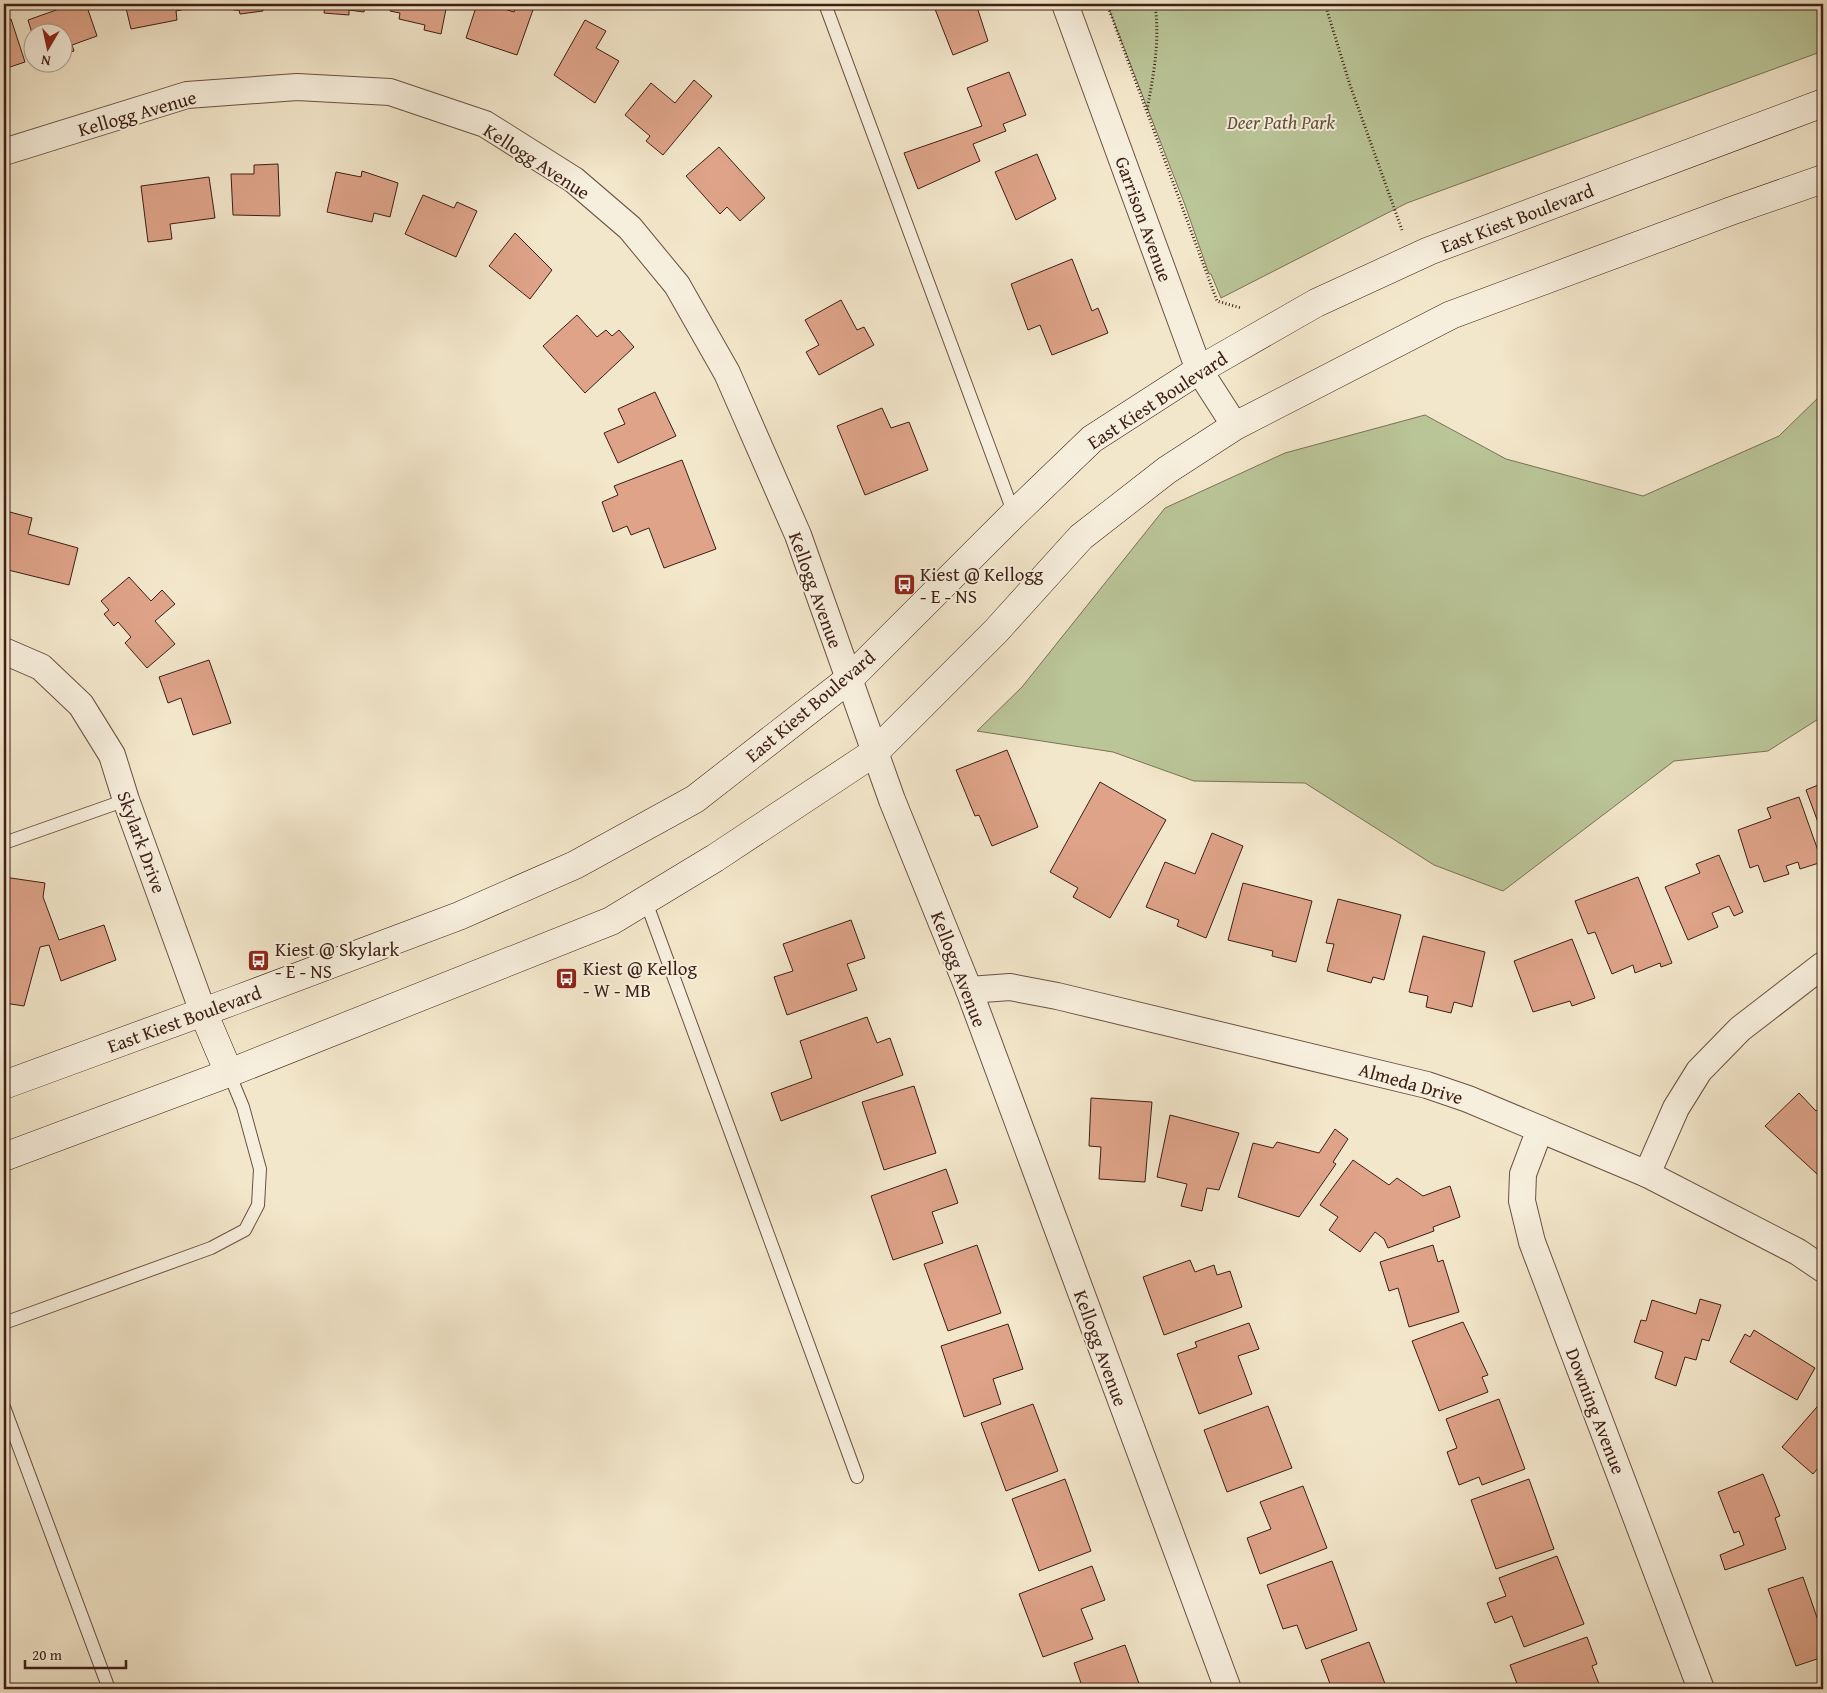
<svg xmlns="http://www.w3.org/2000/svg" width="1827" height="1693" font-family="'Gentium Book Plus',serif">
  <style>
    .green { fill: #bac598; stroke: #7c7256 }
    .building { fill: #dea389; stroke: #3e1f15 }
    .lines { fill: none; stroke-linecap: round; stroke-linejoin: round }
    .service-casing { stroke: #6b5142; stroke-width: 14 }
    .minor-casing { stroke: #6b5142; stroke-width: 28 }
    .secondary-casing { stroke: #3e1f15; stroke-width: 29 }
    .path { stroke: #3e1f15; stroke-width: 3; stroke-dasharray: 1 2.5; stroke-linecap: butt }
    .service { stroke: #f7efdd; stroke-width: 12 }
    .minor { stroke: #f7efdd; stroke-width: 26 }
    .secondary { stroke: #f7efdd; stroke-width: 28 }
    .labels { text-anchor: middle; stroke-width: 4; stroke-linejoin: round; paint-order: stroke }
    .street-label { font-size: 19px; fill: #3e1f15; stroke: #f7efdd }
    .park-label { font-size: 19px; font-style: italic; fill: #63513c; stroke: #f7efdd }
    .poi-label { font-size: 19px; fill: #3e1f15; stroke: #f7efdd; text-anchor: start }
  </style>
  <rect width="100%" height="100%" fill="#f3e7cb"/>
  <filter id="stains"><feTurbulence type="fractalNoise" baseFrequency=".004" numOctaves="4"/><feColorMatrix values="0 0 0 0 .2 0 0 0 0 .09 0 0 0 0 .02 0 0 0 .5 -.17"/></filter>
  <radialGradient id="worn" r=".72"><stop offset=".6" stop-color="#630" stop-opacity="0"/><stop offset="1" stop-color="#630" stop-opacity=".3"/></radialGradient>
  <!-- green -->
  <g class="green">
    <polygon points="1107,4 1823,4 1823,51 1407,203 1221,298 1211,274 1209,274 1185,205"/>
    <polygon points="1823,393 1823,716 1768,751 1674,761 1503,891 1434,865 1305,783 1194,781 1113,752 977,731 1022,687 1165,508 1285,453 1425,415 1506,459 1643,496 1779,436"/>
  </g>
  <!-- building -->
  <g class="building">
    <polygon points="73,4 86,4 97,36 72,45 74,51 62,55 62,32 32,33 28,20"/>
    <polygon points="125,4 194,4 195,7 176,11 177,20 131,29"/>
    <polygon points="218,4 262,4 263,11 240,14 239,10 234,10 233,6 218,7"/>
    <polygon points="299,4 365,4 364,12 349,10 349,15 324,13 325,8"/>
    <polygon points="391,4 447,4 441,34 424,30 425,25 399,19 400,13 390,11"/>
    <polygon points="477,4 489,4 514,12 517,4 524,4 534,7 517,55 466,38"/>
    <polygon points="933,4 976,4 988,41 953,55"/>
    <polygon points="11,19 25,62 4,69 4,21"/>
    <polygon points="585,20 606,31 596,48 619,61 595,103 554,75"/>
    <polygon points="1009,72 1026,115 1003,124 1006,131 973,144 980,161 918,189 904,153 982,126 967,88"/>
    <polygon points="694,80 712,96 663,155 646,141 650,136 625,115 651,83 675,103"/>
    <polygon points="719,147 765,198 740,221 727,207 720,214 686,176"/>
    <polygon points="1037,154 1056,199 1016,220 995,172"/>
    <polygon points="278,164 280,216 233,215 231,174 254,174 254,165"/>
    <polygon points="362,171 398,183 390,217 374,213 372,222 327,212 336,172 361,177"/>
    <polygon points="209,177 215,218 170,224 172,239 148,242 141,186"/>
    <polygon points="423,195 454,208 457,202 477,211 456,257 405,234"/>
    <polygon points="515,233 552,270 530,299 489,266"/>
    <polygon points="1072,259 1092,311 1098,308 1108,333 1052,355 1040,325 1028,330 1011,284"/>
    <polygon points="841,300 857,330 864,327 874,345 819,375 806,352 819,345 805,320"/>
    <polygon points="577,315 597,337 606,330 612,336 619,330 634,347 585,393 543,346"/>
    <polygon points="655,392 676,436 618,463 604,433 625,424 618,409"/>
    <polygon points="882,408 891,428 909,422 928,470 865,495 837,426"/>
    <polygon points="682,460 716,549 664,568 649,528 631,535 627,526 613,532 602,502 618,495 614,486"/>
    <polygon points="10,512 32,518 28,534 78,548 69,585 4,569 4,536"/>
    <polygon points="129,577 151,601 162,590 175,604 155,621 175,644 147,668 125,643 131,637 118,622 114,626 104,614 109,610 101,601"/>
    <polygon points="209,660 231,723 193,735 181,698 168,703 159,677"/>
    <polygon points="4,740 7,740 4,774"/>
    <polygon points="1007,750 1038,827 992,846 979,815 975,816 956,770"/>
    <polygon points="1100,782 1166,820 1110,918 1073,897 1078,888 1050,872"/>
    <polygon points="1823,783 1823,824 1819,825 1806,790"/>
    <polygon points="1799,797 1822,862 1800,869 1798,862 1786,866 1789,874 1764,882 1758,865 1750,868 1738,830 1771,818 1767,808"/>
    <polygon points="1212,833 1243,846 1206,938 1177,926 1179,920 1146,907 1165,862 1195,874"/>
    <polygon points="1719,855 1743,912 1734,916 1729,906 1712,913 1718,927 1688,940 1665,887 1700,873 1696,864"/>
    <polygon points="4,877 45,883 43,897 59,940 104,925 116,960 61,981 49,945 40,947 24,1006 4,1003"/>
    <polygon points="1638,877 1672,963 1661,967 1660,963 1635,973 1633,965 1612,974 1595,932 1588,934 1575,901"/>
    <polygon points="1243,883 1312,901 1296,962 1272,956 1273,951 1228,940"/>
    <polygon points="1338,899 1401,915 1384,980 1373,977 1371,983 1327,971 1334,944 1326,943"/>
    <polygon points="851,920 865,958 847,964 857,990 787,1015 774,977 793,971 783,944"/>
    <polygon points="1423,936 1485,952 1472,1007 1454,1002 1451,1013 1426,1007 1428,996 1409,992"/>
    <polygon points="1572,939 1595,998 1572,1006 1570,1001 1533,1012 1514,961"/>
    <polygon points="867,1017 877,1043 890,1038 903,1075 781,1121 771,1093 812,1078 800,1041"/>
    <polygon points="914,1086 936,1153 884,1170 862,1102"/>
    <polygon points="1799,1093 1816,1111 1822,1105 1823,1106 1823,1169 1817,1174 1765,1126"/>
    <polygon points="1091,1098 1152,1102 1145,1182 1099,1179 1101,1147 1089,1146"/>
    <polygon points="1170,1115 1239,1133 1219,1190 1207,1188 1202,1211 1181,1206 1187,1184 1157,1177"/>
    <polygon points="1335,1129 1348,1139 1333,1162 1336,1164 1299,1217 1238,1197 1253,1143 1273,1148 1277,1142 1319,1153"/>
    <polygon points="1353,1160 1389,1185 1397,1178 1423,1196 1450,1186 1460,1217 1433,1227 1434,1231 1388,1248 1384,1239 1375,1232 1360,1252 1329,1230 1338,1217 1320,1205"/>
    <polygon points="946,1169 958,1203 932,1212 943,1243 893,1260 871,1196"/>
    <polygon points="977,1245 1001,1313 948,1331 924,1264"/>
    <polygon points="1433,1245 1438,1262 1443,1260 1459,1312 1409,1327 1398,1288 1389,1291 1380,1262"/>
    <polygon points="1190,1260 1195,1272 1214,1265 1217,1275 1230,1271 1242,1307 1164,1335 1143,1277"/>
    <polygon points="1700,1299 1721,1305 1709,1341 1702,1339 1696,1360 1685,1357 1676,1386 1655,1378 1663,1352 1634,1342 1641,1320 1646,1321 1652,1300 1696,1314"/>
    <polygon points="1463,1322 1488,1375 1482,1377 1488,1392 1439,1411 1412,1341"/>
    <polygon points="1249,1323 1259,1349 1238,1356 1252,1394 1199,1414 1177,1354 1197,1347 1195,1342"/>
    <polygon points="1008,1324 1023,1369 993,1379 1001,1404 964,1417 941,1346"/>
    <polygon points="1754,1330 1815,1368 1797,1400 1730,1362 1745,1334 1750,1337"/>
    <polygon points="1499,1399 1525,1469 1482,1485 1479,1477 1459,1485 1447,1452 1457,1448 1446,1419"/>
    <polygon points="1823,1400 1823,1462 1813,1474 1782,1447"/>
    <polygon points="1033,1404 1058,1471 1006,1491 981,1423"/>
    <polygon points="1268,1406 1292,1468 1227,1492 1204,1430"/>
    <polygon points="1763,1474 1780,1516 1775,1518 1786,1549 1725,1570 1720,1555 1744,1545 1739,1531 1734,1533 1718,1492"/>
    <polygon points="1065,1479 1091,1551 1039,1571 1012,1499"/>
    <polygon points="1529,1479 1554,1549 1496,1569 1471,1500"/>
    <polygon points="1303,1486 1327,1548 1260,1574 1247,1538 1271,1529 1260,1502"/>
    <polygon points="1557,1556 1584,1624 1524,1647 1512,1616 1495,1623 1487,1603 1506,1596 1499,1578"/>
    <polygon points="1332,1561 1357,1630 1306,1649 1297,1625 1283,1629 1267,1585"/>
    <polygon points="1092,1566 1105,1600 1081,1609 1093,1639 1043,1657 1019,1594"/>
    <polygon points="1803,1577 1823,1635 1823,1657 1796,1666 1768,1589"/>
    <polygon points="1587,1637 1597,1664 1592,1666 1601,1689 1546,1689 1546,1687 1540,1689 1519,1689 1510,1665"/>
    <polygon points="1369,1642 1387,1689 1332,1689 1321,1660"/>
    <polygon points="1125,1645 1141,1689 1083,1689 1074,1663"/>
  </g>
  <g class="lines">
    <defs>
      <g id="service">
        <polyline points="825,4 1014,514"/>
        <polyline points="4,843 126,800"/>
        <polyline points="645,899 857,1477"/>
        <polyline points="4,1323 211,1248 245,1230 258,1205 260,1169 243,1107 229,1073"/>
        <polyline points="4,1407 109,1689"/>
      </g>
      <g id="minor">
        <polyline points="1065,4 1199,370 1235,426"/>
        <polyline points="4,152 187,95 297,87 390,92 485,124 574,180 630,228 677,285 727,373 798,535 892,800 969,990 1228,1689"/>
        <polyline points="4,651 41,667 81,705 112,755 126,800 203,1012"/>
        <polyline points="969,990 1010,987 1057,996 1427,1085 1468,1099 1647,1174 1798,1252 1823,1269"/>
        <polyline points="1540,1129 1523,1174 1522,1201 1532,1242 1701,1689"/>
        <polyline points="1647,1174 1676,1108 1699,1071 1740,1029 1823,965"/>
      </g>
      <g id="secondary">
        <polyline points="203,1012 229,1073"/>
        <polyline points="4,1085 233,1001 459,916 575,865 695,799 849,679 1014,514 1092,439 1199,370 1316,303 1429,251 1823,103"/>
        <polyline points="4,1157 229,1073 611,921 715,858 875,752 996,631 1081,537 1167,470 1235,426 1451,315 1731,211 1823,179"/>
      </g>
    </defs>
    <!-- service casing -->
    <use href="#service" class="service-casing"/>
    <!-- minor casing -->
    <use href="#minor" class="minor-casing"/>
    <!-- secondary casing -->
    <use href="#secondary" class="secondary-casing"/>
    <!-- path -->
    <g class="path">
      <polyline points="1107,4 1217,301 1241,308"/>
      <polyline points="1325,4 1350,85 1402,230"/>
      <path d="M1147 110C1154 72 1160 42 1155 4"/>
    </g>
    <!-- service -->
    <use href="#service" class="service"/>
    <!-- minor -->
    <use href="#minor" class="minor"/>
    <!-- secondary -->
    <use href="#secondary" class="secondary"/>
  </g>
  <!-- icons -->
  <defs>
    <symbol id="bus-square" viewBox="-11 -11 22 22"><rect x="-9" y="-9" width="18" height="18" rx="4" fill="#8f2418" stroke="#f7efdd"/><path d="M-5-6H5V4H4V6H2V4H-2V6H-4V4H-5ZM-3.5-4V0h7V-4ZM-3.5 1.2v1.5H-2V1.2ZM2 1.2v1.5H3.5V1.2Z" fill="#fff"/></symbol>
  </defs>
  <g fill-rule="evenodd">
    <use href="#bus-square" x="892" y="572" width="25" height="25"/>
    <use href="#bus-square" x="246" y="948" width="25" height="25"/>
    <use href="#bus-square" x="554" y="966" width="25" height="25"/>
  </g>
  <g class="labels">
    <!-- street labels -->
    <g class="street-label">
      <text transform="translate(137 113) rotate(-16)" y="7">Kellogg Avenue</text>
      <text transform="translate(537 161) rotate(33)" y="7">Kellogg Avenue</text>
      <text transform="translate(1517 218) rotate(-21)" y="7">East Kiest Boulevard</text>
      <text transform="translate(1144 219) rotate(70)" y="7">Garrison Avenue</text>
      <text transform="translate(1157 400) rotate(-33)" y="7">East Kiest Boulevard</text>
      <text transform="translate(816 590) rotate(70)" y="7">Kellogg Avenue</text>
      <text transform="translate(810 706) rotate(-40)" y="7">East Kiest Boulevard</text>
      <text transform="translate(142 842) rotate(70)" y="7">Skylark Drive</text>
      <text transform="translate(959 969) rotate(69)" y="7">Kellogg Avenue</text>
      <text transform="translate(184 1019) rotate(-20)" y="7">East Kiest Boulevard</text>
      <text transform="translate(1411 1083) rotate(16)" y="7">Almeda Drive</text>
      <text transform="translate(1101 1348) rotate(70)" y="7">Kellogg Avenue</text>
      <text transform="translate(1596 1411) rotate(69)" y="7">Downing Avenue</text>
    </g>
    <!-- park labels -->
    <g class="park-label">
      <text x="1281" y="129">Deer Path Park</text>
    </g>
    <!-- poi labels -->
    <g class="poi-label">
      <text x="920" y="581">Kiest @ Kellogg<tspan x="920" dy="22">- E - NS</tspan></text>
      <text x="275" y="956">Kiest @ Skylark<tspan x="275" dy="22">- E - NS</tspan></text>
      <text x="583" y="975">Kiest @ Kellog<tspan x="583" dy="22">- W - MB</tspan></text>
    </g>
  </g>
  <!-- margin -->
  <rect width="1827" height="1693" fill="none" stroke="#f3e7cb" stroke-width="20"/>
  <rect x="5" y="5" width="1817" height="1683" fill="none" stroke="#3e1f15" stroke-width="2.5"/>
  <rect x="10" y="10" width="1807" height="1673" fill="none" stroke="#3e1f15"/>
  <!-- north arrow -->
  <g transform="translate(48 48) rotate(189)"><circle r="24" fill="#f7efdd" stroke="#ad9c8d"/>
  <path d="M0-4L9 19L0 12L-9 19Z" fill="#8f2418"/>
  <text y="-8" font-size="14" font-weight="bold" text-anchor="middle" fill="#3e1f15">N</text>
  </g>
  <!-- scale -->
  <path d="M25 1660v8h101v-8" fill="none" stroke="#3e1f15" stroke-width="2.5"/>
  <text x="32" y="1660" font-size="15" fill="#3e1f15" stroke="#f7efdd" stroke-width="4" paint-order="stroke">20 m</text>
  <rect width="100%" height="100%" filter="url(#stains)"/>
  <rect width="100%" height="100%" fill="url(#worn)"/>
</svg>
